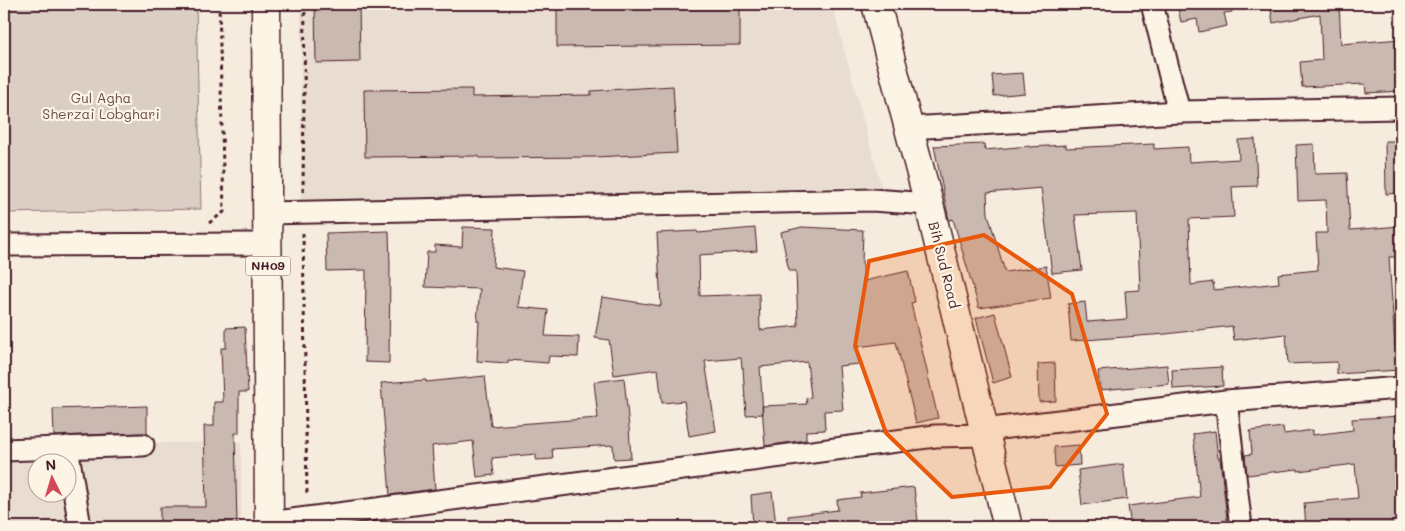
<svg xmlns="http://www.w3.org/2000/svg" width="1405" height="531" font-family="Mali,sans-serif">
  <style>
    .built { fill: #e8ddd0; fill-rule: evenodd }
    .green { fill: #dbcec4; stroke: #927678 }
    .building { fill: #cab9b1; stroke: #4a1f2b }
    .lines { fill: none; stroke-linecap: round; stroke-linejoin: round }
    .street-casing { stroke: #4a1f2b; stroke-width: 25 }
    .secondary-casing { stroke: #4a1f2b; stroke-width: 31 }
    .primary-casing { stroke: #4a1f2b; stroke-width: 31 }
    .path { stroke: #4a1f2b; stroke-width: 3; stroke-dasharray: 4 4; stroke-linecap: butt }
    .street { stroke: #fcf5e5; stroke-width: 21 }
    .secondary { stroke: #fcf5e5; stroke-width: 28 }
    .primary { stroke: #fcf5e5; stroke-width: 28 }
    .marked { fill: #e8590c; fill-opacity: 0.2; stroke: #e8590c; stroke-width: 4; stroke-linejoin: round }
    .labels { text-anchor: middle; stroke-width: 4.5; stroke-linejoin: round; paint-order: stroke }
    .shield { fill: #fcf5e5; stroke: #7f5f63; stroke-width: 1 }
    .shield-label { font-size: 12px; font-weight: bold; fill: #4a1f2b }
    .park-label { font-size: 14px; fill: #6e4b51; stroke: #fcf5e5 }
    .street-label { font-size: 14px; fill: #4a1f2b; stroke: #fcf5e5 }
  </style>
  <rect width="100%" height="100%" fill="#f5ecde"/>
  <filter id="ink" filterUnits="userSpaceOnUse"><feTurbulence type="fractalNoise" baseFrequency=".02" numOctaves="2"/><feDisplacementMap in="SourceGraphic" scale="10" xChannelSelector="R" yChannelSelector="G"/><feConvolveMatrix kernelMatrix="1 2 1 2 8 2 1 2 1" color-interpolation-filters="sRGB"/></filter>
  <g filter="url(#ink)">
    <!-- built -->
    <g class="built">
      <polygon points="301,4 832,4 881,186 301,202"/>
      <path d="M241 442V527H4V445ZM38 464H68V494H38Z"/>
    </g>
    <!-- green -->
    <polygon class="green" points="4,4 196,4 201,209 4,213"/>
    <!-- building -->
    <g class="building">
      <polygon points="315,4 359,4 360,62 316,63"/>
      <polygon points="740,4 740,45 557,47 557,5"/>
      <polygon points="1177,4 1231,4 1232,12 1224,13 1227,26 1199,32 1197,19 1181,22"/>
      <polygon points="1270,4 1339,4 1341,44 1401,39 1401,91 1366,93 1365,84 1302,87 1300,62 1322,60 1320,14 1273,23"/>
      <polygon points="1023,73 1025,93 994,96 992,75"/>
      <polygon points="673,86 677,153 594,157 479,158 479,156 365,157 364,90 472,89 472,97 591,95 591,91"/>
      <polygon points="1255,139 1257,186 1232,187 1234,217 1189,219 1191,285 1213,282 1214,290 1279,283 1278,274 1318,270 1316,233 1327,233 1326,200 1298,201 1296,145 1314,144 1315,174 1347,173 1350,230 1401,226 1401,257 1389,257 1395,346 1398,346 1399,370 1337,374 1337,362 1288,364 1286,334 1234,340 1232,326 1166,334 1071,341 1068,304 1085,302 1087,322 1127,319 1125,291 1140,290 1137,213 1075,215 1082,270 1052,273 1041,188 987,193 988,214 1005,272 1046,266 1051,298 979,308 953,219 949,220 934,146 984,144 985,150 1029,146 1029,147 1066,145 1066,148 1154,144 1154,149 1188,147 1189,162 1239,159 1238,140"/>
      <polygon points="1385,141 1401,141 1401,193 1386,194"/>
      <polygon points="463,227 495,228 493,267 523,271 518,307 548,310 545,336 579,337 578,357 549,356 548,363 508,360 508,363 477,361 479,321 477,321 480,289 425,287 427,252 435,252 435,245 462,247"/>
      <polygon points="802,227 863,230 862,265 863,265 864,281 908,271 915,302 911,303 938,418 916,423 896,342 857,347 859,364 839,366 843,410 824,411 825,430 806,431 806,440 765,446 762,406 807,404 806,398 811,397 807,362 760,367 763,414 746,415 743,368 742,368 741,358 705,361 716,431 689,436 684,401 662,403 658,369 614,375 609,340 595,338 602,297 661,306 657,233 697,231 698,233 755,228 757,251 699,255 700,296 759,294 760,330 798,326 796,271 789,271 781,232"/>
      <polygon points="389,231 390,265 389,363 365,362 366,270 327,271 326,233"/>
      <polygon points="995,313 1012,377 993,383 976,318"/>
      <polygon points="245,327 248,392 239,392 239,433 235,433 237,527 160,527 160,507 206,507 204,426 214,426 214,402 223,402 221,348 226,348 226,328"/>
      <polygon points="1055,363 1056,401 1039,402 1038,364"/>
      <polygon points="1167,365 1169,384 1100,390 1098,371"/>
      <polygon points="1222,367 1223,386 1173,389 1172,370"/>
      <polygon points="485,376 491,426 598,418 594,382 624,378 629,427 631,458 614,459 613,445 552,449 553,459 536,460 536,454 492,458 494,475 477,477 473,441 432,446 435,489 390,495 381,383 426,380 426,382"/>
      <polygon points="147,406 147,434 143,433 54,436 53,409"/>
      <polygon points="1401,416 1401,527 1306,527 1304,503 1358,498 1355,464 1298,471 1298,469 1247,475 1245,455 1252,454 1250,431 1283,427 1284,434 1313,430 1313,435 1353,430 1352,419"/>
      <polygon points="1215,431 1218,458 1220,458 1228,527 1131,527 1128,506 1200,497 1193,434"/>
      <polygon points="1079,445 1080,465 1055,467 1054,447"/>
      <polygon points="1123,464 1127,499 1082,505 1078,470"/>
      <polygon points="914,487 918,521 907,522 908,527 789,527 788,516 838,510 837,500 861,497 860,493"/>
      <polygon points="772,492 776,525 753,527 751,495"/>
    </g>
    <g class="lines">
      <defs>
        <g id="street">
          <polyline points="1152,4 1179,112"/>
          <polyline points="909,128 1179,112 1401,108"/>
          <polyline points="267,213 872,200 929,204"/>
          <polyline points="4,245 268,244"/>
          <polyline points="1226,401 1241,527"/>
          <polyline points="67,447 80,527"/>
          <polyline points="4,450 143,445"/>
          <polyline points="269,523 935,436 986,435 1000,428 1226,401 1401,388"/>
        </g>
        <polyline id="secondary" points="876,4 929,204 1008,527"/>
        <polyline id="primary" points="266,4 269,527"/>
      </defs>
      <!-- street casing -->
      <use href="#street" class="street-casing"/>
      <!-- secondary casing -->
      <use href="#secondary" class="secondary-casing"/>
      <!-- primary casing -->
      <use href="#primary" class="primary-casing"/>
      <!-- path -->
      <g class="path">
        <polyline points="303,192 305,4"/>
        <polyline points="209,223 224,212 219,4"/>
        <polyline points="303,233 307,497"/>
      </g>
      <!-- street -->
      <use href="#street" class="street"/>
      <!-- secondary -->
      <use href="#secondary" class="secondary"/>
      <!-- primary -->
      <use href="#primary" class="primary"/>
    </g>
  </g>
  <!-- marked area -->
  <path class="marked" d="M984 235 1072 294 1107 414 1050 487 952 497 886 433 855 346 869 261Z"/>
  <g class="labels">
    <!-- shield labels -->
    <rect class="shield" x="245.5" y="256.5" width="45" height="19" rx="4"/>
    <g class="shield-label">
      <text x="268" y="270">NH09</text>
    </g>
    <!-- park labels -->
    <g class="park-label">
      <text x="101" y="103">Gul Agha<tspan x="101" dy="16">Sherzai Lobghari</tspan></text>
    </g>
    <!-- street labels -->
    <g class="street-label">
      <text transform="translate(944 265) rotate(76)" y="5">Bih Sud Road</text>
    </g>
  </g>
  <!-- margin -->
  <rect width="1405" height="531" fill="none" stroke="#fcf5e5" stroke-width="20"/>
  <rect x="10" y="10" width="1385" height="511" fill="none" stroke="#4a1f2b" stroke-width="2" filter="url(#ink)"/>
  <!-- north arrow -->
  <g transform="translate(52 478) rotate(355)"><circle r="24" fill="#fcf5e5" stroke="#b59f9b"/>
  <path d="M0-4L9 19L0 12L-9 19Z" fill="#d1495b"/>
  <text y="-8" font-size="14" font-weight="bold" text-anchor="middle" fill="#4a1f2b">N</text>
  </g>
</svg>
